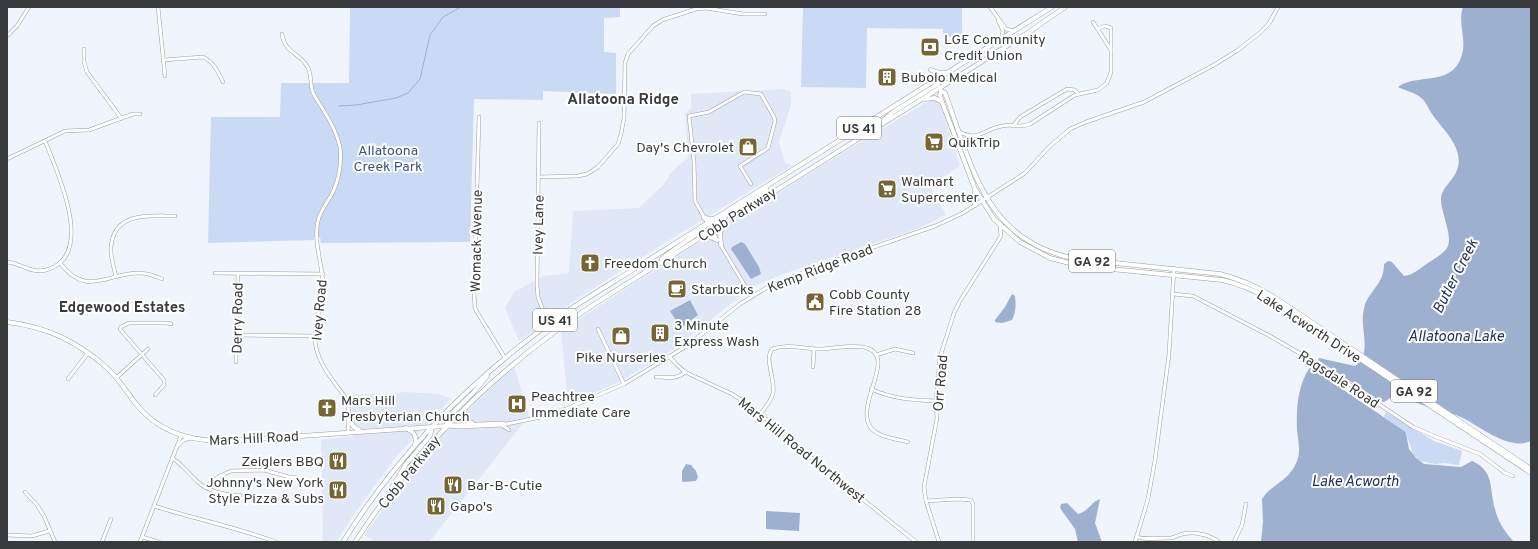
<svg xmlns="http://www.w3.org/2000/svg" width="1538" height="549" font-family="Overpass,sans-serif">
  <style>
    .built { fill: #e0e8f7 }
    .green { fill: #cbdaf4 }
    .water { fill: #9eb0d0 }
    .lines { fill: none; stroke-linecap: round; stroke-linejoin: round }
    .stream { stroke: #9eb0d0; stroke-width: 1 }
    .minor-casing { stroke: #9a9fa6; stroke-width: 4 }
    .major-casing { stroke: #9a9fa6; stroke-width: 5 }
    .minor { stroke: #fff; stroke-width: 3 }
    .major { stroke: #fff; stroke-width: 4 }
    .labels { text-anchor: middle; stroke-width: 4; stroke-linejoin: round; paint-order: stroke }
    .shield { fill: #fff; stroke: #747577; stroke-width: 1 }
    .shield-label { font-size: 13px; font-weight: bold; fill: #383a3d }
    .poi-label { font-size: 14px; fill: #383a3d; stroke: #fff; text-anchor: start }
    .park-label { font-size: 14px; fill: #3c5481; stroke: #fff }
    .street-label { font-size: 14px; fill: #383a3d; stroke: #fff }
    .neighbourhood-label { font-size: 15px; font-weight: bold; fill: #383a3d; stroke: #fff }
    .water-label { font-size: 15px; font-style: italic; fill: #192e58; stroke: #fff }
  </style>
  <rect width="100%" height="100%" fill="#f0f4fd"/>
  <!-- built -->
  <g class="built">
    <polygon points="784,89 791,92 791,105 779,141 785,163 793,165 671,239 577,299 519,341 505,308 514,292 543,276 569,273 573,211 639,208 663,185 674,169 688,158 685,113 691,109 691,94"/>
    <polygon points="932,99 940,102 960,166 930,186 946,215 917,229 783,274 751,288 671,351 619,382 568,404 561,331 625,289 822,165"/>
    <polygon points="514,366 529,416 429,542 376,542 364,535 403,482 437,441 467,411"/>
    <polygon points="408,392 439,394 451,399 395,458 357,510 336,542 323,542 321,440 353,436 351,395"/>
  </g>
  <!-- green -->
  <g class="green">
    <polygon points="322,7 620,7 620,17 604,18 604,52 616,53 616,94 543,91 543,100 474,99 470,242 321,243 320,237 314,237 314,240 208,243 211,117 280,117 281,83 349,83 350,8"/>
    <polygon points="803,7 962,7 962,37 943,37 943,29 867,28 866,88 801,87"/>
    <polygon points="1386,412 1434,441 1462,451 1459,465 1444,463 1436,464 1419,461 1413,454 1406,433 1384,417"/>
  </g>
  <!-- water -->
  <g class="water">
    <path d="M1463 7H1531V441C1509 451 1481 427 1463 418 1453 413 1441 411 1431 408 1419 404 1407 398 1395 397 1390 397 1388 400 1384 402L1380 401 1318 360 1319 358 1355 366C1372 355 1361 331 1363 314 1364 310 1364 305 1366 302 1373 288 1384 282 1384 264L1388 261 1392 262 1404 276C1414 275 1420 268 1428 263 1434 259 1442 255 1447 248 1454 237 1440 211 1441 198 1442 187 1454 180 1457 170 1465 148 1443 130 1432 114 1428 108 1426 101 1420 97 1416 93 1404 90 1398 87 1418 72 1456 89 1463 50 1465 35 1458 22 1463 7Z"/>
    <polygon points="741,242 745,244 759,267 761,274 751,279 731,249 732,247"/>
    <path d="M1012 294 1015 296C1016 305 1016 312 1012 320L1002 323 995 322V320L1005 307Z"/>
    <polygon points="690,300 698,315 681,328 670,311"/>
    <path d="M1310 367 1404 431 1406 433 1409 449 1416 458 1424 464 1461 467 1472 461C1495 471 1489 489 1495 509 1498 522 1505 532 1514 542H1261L1263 522 1262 499C1271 484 1289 482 1297 461 1301 451 1298 440 1297 430 1296 409 1298 384 1310 367Z"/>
    <polygon points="686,464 691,465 696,471 698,477 696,481 683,482 682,481 682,471"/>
    <path d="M1100 499 1095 523 1102 542H1078L1075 529 1060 508 1061 504 1067 503 1078 514C1088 512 1091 502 1100 499Z"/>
    <polygon points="766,511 800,513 799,531 766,529"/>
  </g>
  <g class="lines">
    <!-- stream -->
    <g class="stream">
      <polyline points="338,106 356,105 396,98 408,93 420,79 430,35 443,17 461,7"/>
      <polyline points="1374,410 1377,404"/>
    </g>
    <defs>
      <g id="minor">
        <polyline points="158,7 165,76"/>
        <polyline points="990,7 1006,29 1014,31"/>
        <polyline points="998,20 1003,31 1001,39"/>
        <polyline points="1098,29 1105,26 1111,28 1111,50"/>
        <path d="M282 34C285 54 299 52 307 66 312 74 310 82 312 90 314 97 320 104 324 111 331 122 337 134 340 147 342 162 339 180 332 194 327 203 320 211 318 221 313 242 323 265 323 287 322 304 315 320 315 338 315 354 324 369 334 382 338 388 344 394 347 402 350 411 349 422 348 432"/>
        <polyline points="7,36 17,26 29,7"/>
        <polyline points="84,49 84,62 87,72 121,118"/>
        <path d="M163 60 203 57C214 62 218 72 223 82"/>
        <polyline points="479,117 474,293 475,308 477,312 505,358"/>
        <polyline points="539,123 537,285 538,297 548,324"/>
        <polyline points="1014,125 1020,117 1067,89 1075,90 1078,94"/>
        <path d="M958 131C978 143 984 129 1002 126 1014 123 1018 129 1030 124L1075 95 1098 90 1107 83 1111 72V50L1093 22"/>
        <polyline points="964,147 966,139 969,136"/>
        <polyline points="7,159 65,131 89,130 133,114 140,114"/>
        <polyline points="538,177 578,176 587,174 598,167 618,144 621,134 624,118 625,63 628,54 653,26 662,20 696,9 706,8 743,14 765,14"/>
        <polyline points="717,240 695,201 694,162 689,116 709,112 744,92 761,94 774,117 775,121 768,148 740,166 751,184"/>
        <polyline points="720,244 751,296"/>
        <path d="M7 262C20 263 32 274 46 270 97 257 57 171 45 141"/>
        <path d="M60 263C87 298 106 273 139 273 146 273 155 276 162 279"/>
        <polyline points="215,273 323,274"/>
        <path d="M116 277C114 267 110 257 111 247 114 211 150 216 175 216"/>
        <polyline points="1173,294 1193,296 1268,335 1322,366 1413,427 1434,436 1480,454 1505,473 1513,476"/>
        <polyline points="598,329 624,384"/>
        <polyline points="237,335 315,336"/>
        <polyline points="876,355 895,349 913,353"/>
        <polyline points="669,356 676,364 685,372 732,394 749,405 793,441 815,461 916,542"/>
        <polyline points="236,362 238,273"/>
        <polyline points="813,367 814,349"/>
        <path d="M656 377C667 377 677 380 685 372"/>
        <polyline points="116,378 148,349"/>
        <polyline points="68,379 88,353"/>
        <path d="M871 389C893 399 912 400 936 401"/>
        <polyline points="155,395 164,385 164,380 125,335 120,329 121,327 129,323 167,323 171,324"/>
        <path d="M760 414C782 389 771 387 769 358L770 353 772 349C789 343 806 350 823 349 836 348 850 345 863 347 901 354 853 404 871 428 878 437 897 439 908 442"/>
        <polyline points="452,425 504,423"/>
        <polyline points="502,425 509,430"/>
        <polyline points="447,426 461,427 502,425 541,417 566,409 624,384 685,347 706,331 740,304 771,285 828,263 935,226 963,213 1025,173 1049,147 1070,129 1086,122 1144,102 1214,65 1238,50 1261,32 1270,22 1278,7"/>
        <polyline points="178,445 184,440 191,438"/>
        <path d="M172 458C183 465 188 473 198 482 207 491 227 496 240 495"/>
        <polyline points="205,487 218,477 231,471 264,470 289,477 295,477"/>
        <polyline points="25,492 37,505 44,516 55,542"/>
        <polyline points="926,501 957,499 971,500 973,504 973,542"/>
        <path d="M154 506C195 519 236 527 276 542"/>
        <polyline points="7,535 32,536 49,531"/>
        <polyline points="142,537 159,542"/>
        <path d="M1136 537C1147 540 1159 538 1171 538 1175 537 1178 535 1183 534 1194 531 1210 535 1219 542"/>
        <polyline points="102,542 111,519"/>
        <polyline points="140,542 181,436"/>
        <polyline points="939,542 926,501 924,487 937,418 936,401 940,357 954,313 960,301 1001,236 1000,226"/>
        <polyline points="1135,542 1148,499 1155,460 1169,354 1174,268"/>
        <polyline points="1234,542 1242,525 1246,504"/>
      </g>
      <g id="major">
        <polyline points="931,70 939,73 946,73"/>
        <path d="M936 80 941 91 945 93C973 168 985 242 1077 259L1220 274C1243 280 1261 288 1280 301L1531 469"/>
        <path d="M941 91 940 95 942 102 975 189 994 219 1020 242 1050 258 1081 266 1222 280C1241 284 1256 291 1273 301L1531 473"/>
        <polyline points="925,99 935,98 942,102"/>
        <polyline points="879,124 893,112 938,84"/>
        <polyline points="975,191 975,205"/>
        <polyline points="704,218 714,219"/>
        <path d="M712 228C721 213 753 203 766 189"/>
        <polyline points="702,237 708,236 717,240"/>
        <polyline points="721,245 720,233 724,223"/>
        <path d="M662 259C673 248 702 234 707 223"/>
        <path d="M7 322C47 327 77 341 107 368 118 378 127 392 136 404 159 433 192 442 228 441L446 426"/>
        <polyline points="465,408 464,414 465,419 472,423"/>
        <polyline points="349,419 353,426 360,431"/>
        <polyline points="446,426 449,416 474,392 487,376"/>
        <path d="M406 428C414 432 417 436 415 445"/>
        <polyline points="391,489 406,464 430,436 432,427"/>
        <path d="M343 542C396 457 466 385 546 326 573 306 602 289 631 271L1052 7"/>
        <path d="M355 542C418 446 500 366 596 303L1026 34 1065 7"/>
      </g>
    </defs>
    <!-- minor casing -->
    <use href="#minor" class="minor-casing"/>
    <!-- major casing -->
    <use href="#major" class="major-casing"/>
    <!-- minor -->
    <use href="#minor" class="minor"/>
    <!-- major -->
    <use href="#major" class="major"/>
  </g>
  <!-- icons -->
  <defs>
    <symbol id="bank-square" viewBox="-11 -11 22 22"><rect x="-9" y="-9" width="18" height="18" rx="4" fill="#766634" stroke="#fff"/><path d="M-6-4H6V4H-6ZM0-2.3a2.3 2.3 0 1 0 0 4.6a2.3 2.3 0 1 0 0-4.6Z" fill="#fff"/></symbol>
    <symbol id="building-square" viewBox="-11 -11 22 22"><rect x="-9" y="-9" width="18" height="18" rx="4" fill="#766634" stroke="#fff"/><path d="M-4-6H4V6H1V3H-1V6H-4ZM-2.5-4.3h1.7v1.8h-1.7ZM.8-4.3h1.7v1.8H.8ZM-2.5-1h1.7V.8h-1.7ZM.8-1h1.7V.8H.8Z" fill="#fff"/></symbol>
    <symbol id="supermarket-square" viewBox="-11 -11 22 22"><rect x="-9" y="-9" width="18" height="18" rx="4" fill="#766634" stroke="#fff"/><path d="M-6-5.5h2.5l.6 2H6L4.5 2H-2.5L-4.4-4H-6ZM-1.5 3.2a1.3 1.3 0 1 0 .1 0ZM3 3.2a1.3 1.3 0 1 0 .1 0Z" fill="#fff"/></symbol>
    <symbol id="shop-square" viewBox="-11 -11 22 22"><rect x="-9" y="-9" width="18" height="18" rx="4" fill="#766634" stroke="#fff"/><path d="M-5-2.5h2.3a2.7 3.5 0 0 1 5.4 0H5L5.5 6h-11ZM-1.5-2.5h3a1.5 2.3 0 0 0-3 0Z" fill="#fff"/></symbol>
    <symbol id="church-square" viewBox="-11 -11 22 22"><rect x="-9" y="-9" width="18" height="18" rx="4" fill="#766634" stroke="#fff"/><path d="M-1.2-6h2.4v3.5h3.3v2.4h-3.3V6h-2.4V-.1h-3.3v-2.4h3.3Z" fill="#fff"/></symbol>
    <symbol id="cafe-square" viewBox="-11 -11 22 22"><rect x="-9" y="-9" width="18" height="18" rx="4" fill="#766634" stroke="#fff"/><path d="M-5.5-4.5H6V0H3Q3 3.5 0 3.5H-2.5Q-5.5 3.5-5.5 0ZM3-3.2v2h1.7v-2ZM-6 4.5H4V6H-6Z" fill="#fff"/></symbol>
    <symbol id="civic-square" viewBox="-11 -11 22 22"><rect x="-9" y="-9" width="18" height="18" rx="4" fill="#766634" stroke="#fff"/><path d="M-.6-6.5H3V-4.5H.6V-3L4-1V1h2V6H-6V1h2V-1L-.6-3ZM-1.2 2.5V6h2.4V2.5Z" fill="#fff"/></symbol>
    <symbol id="hospital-square" viewBox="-11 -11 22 22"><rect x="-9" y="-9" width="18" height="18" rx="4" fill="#766634" stroke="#fff"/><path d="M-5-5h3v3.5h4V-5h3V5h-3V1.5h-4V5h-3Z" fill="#fff"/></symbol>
    <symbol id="restaurant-square" viewBox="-11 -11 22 22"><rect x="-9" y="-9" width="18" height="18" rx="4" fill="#766634" stroke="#fff"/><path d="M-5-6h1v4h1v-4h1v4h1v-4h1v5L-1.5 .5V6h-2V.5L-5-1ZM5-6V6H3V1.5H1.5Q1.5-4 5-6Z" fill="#fff"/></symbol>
  </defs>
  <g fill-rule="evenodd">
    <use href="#bank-square" x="919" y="36" width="22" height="22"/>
    <use href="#building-square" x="876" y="66" width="22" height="22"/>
    <use href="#supermarket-square" x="923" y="131" width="22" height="22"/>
    <use href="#shop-square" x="737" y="136" width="22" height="22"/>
    <use href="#supermarket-square" x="876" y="178" width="22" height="22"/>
    <use href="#church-square" x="579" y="252" width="22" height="22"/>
    <use href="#cafe-square" x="666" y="278" width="22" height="22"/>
    <use href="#civic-square" x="804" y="291" width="22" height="22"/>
    <use href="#building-square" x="649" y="322" width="22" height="22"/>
    <use href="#shop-square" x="610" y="325" width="22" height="22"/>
    <use href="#hospital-square" x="506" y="393" width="22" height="22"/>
    <use href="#church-square" x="316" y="397" width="22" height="22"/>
    <use href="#restaurant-square" x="327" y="450" width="22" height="22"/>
    <use href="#restaurant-square" x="442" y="474" width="22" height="22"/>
    <use href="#restaurant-square" x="327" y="479" width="22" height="22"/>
    <use href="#restaurant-square" x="425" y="495" width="22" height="22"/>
  </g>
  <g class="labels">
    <!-- shield labels -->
    <g class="shield">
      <rect x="837" y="117" width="44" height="22" rx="3"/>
      <rect x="1069" y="250" width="46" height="22" rx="3"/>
      <rect x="533" y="309" width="44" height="22" rx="3"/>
      <rect x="1391" y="380" width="46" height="22" rx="3"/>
    </g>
    <g class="shield-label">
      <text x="859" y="133">US 41</text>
      <text x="1092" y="266">GA 92</text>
      <text x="555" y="325">US 41</text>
      <text x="1414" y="396">GA 92</text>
    </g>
    <!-- poi labels -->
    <g class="poi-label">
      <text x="944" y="44">LGE Community<tspan x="944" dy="16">Credit Union</tspan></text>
      <text x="901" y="82">Bubolo Medical</text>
      <text x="948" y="147">QuikTrip</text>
      <text x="734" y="152" text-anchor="end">Day's Chevrolet</text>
      <text x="901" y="186">Walmart<tspan x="901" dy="16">Supercenter</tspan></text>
      <text x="604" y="268">Freedom Church</text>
      <text x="691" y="294">Starbucks</text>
      <text x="829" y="299">Cobb County<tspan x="829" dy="16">Fire Station 28</tspan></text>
      <text x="674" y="330">3 Minute<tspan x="674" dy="16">Express Wash</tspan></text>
      <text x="621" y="362" text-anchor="middle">Pike Nurseries</text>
      <text x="531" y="401">Peachtree<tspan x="531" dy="16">Immediate Care</tspan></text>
      <text x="341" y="405">Mars Hill<tspan x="341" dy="16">Presbyterian Church</tspan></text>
      <text x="324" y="466" text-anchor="end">Zeiglers BBQ</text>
      <text x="324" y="487" text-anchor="end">Johnny's New York<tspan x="324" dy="16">Style Pizza &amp; Subs</tspan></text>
      <text x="467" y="490">Bar-B-Cutie</text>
      <text x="450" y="511">Gapo's</text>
    </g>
    <!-- park labels -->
    <g class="park-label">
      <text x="388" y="155">Allatoona<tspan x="388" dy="16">Creek Park</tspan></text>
    </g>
    <!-- street labels -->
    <g class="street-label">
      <text transform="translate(737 214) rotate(-32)" y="5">Cobb Parkway</text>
      <text transform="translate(538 225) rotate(-89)" y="5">Ivey Lane</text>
      <text transform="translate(476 241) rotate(-89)" y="5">Womack Avenue</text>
      <text transform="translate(820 268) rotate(-21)" y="5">Kemp Ridge Road</text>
      <text transform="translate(319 310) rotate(-85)" y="5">Ivey Road</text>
      <text transform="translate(237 318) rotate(-89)" y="5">Derry Road</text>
      <text transform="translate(1309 326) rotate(33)" y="5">Lake Acworth Drive</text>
      <text transform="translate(1339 379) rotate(33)" y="5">Ragsdale Road</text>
      <text transform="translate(940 383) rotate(-85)" y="5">Orr Road</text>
      <text transform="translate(254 438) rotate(-3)" y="5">Mars Hill Road</text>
      <text transform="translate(802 450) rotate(39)" y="5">Mars Hill Road Northwest</text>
      <text transform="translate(409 472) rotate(-51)" y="5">Cobb Parkway</text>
    </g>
    <!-- neighbourhood labels -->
    <g class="neighbourhood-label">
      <text x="623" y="104">Allatoona Ridge</text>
      <text x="122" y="312">Edgewood Estates</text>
    </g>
    <!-- water labels -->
    <g class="water-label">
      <text transform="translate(1455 276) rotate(-63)" y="5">Butler Creek</text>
      <text x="1456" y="341">Allatoona Lake</text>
      <text x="1355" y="486">Lake Acworth</text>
    </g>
  </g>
  <!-- border -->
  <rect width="1538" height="549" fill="none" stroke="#383a3d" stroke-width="16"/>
</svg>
